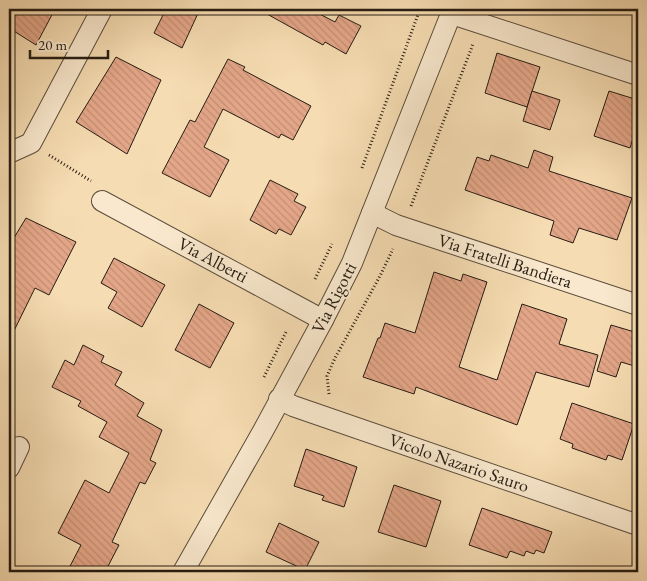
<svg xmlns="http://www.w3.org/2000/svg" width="647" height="581" font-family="'EB Garamond',serif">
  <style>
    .building { fill: url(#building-back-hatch); stroke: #261c13 }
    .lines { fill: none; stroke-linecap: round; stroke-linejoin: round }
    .street-casing { stroke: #5a4c3b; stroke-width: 22 }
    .path { stroke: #261c13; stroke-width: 3; stroke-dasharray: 1 2.5; stroke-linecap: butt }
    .street { stroke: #f9e8cd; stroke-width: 20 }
    .labels { text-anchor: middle; stroke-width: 4; stroke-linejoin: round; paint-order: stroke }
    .street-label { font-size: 18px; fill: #261c13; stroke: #f9e8cd }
  </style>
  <defs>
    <pattern id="building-back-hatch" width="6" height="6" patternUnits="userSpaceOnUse" patternTransform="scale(1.25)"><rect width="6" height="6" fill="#e4a688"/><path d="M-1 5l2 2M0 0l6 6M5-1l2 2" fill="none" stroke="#c38e74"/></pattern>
  </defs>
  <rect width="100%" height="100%" fill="#f6dcb2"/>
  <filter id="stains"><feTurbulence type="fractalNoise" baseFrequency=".004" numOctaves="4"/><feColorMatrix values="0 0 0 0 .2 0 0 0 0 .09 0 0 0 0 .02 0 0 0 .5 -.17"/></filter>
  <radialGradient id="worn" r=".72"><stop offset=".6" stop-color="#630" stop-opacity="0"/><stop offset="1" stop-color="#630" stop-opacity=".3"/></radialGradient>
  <!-- building -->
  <g class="building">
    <polygon points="9,9 55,9 36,45 9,28"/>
    <polygon points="166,9 200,9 182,48 154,33"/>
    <polygon points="258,9 310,9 335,22 339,15 361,26 346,54 325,42 323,45"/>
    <polygon points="497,53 540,67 527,107 485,93"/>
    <polygon points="116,57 161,80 127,154 76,122"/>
    <polygon points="228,59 245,67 243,70 311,106 293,140 281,134 279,138 223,109 204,147 229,160 210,197 162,173 190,120 195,122"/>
    <polygon points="532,91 560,100 550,130 523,121"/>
    <polygon points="609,91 638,100 638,121 630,148 594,136"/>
    <polygon points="534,150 553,157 549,171 632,198 617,240 579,228 573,243 550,235 554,221 465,190 477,157 489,161 491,155 528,168"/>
    <polygon points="270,180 298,194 294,201 306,207 291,235 279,229 276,234 250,220"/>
    <polygon points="26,218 76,242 49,295 35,288 9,341 9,246"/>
    <polygon points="114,258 165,285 142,327 108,308 117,292 101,283"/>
    <polygon points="434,272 461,281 463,274 487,282 459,367 497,380 522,304 567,319 559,344 598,355 589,387 536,372 517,425 416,387 414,394 363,377 378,338 380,338 385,323 415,333"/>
    <polygon points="199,304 234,323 210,368 175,350"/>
    <polygon points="611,325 638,333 638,367 621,362 616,377 597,371"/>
    <polygon points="83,345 104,356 101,362 122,372 115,385 144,403 137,416 162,430 150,460 156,463 145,484 140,482 112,542 119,545 105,572 67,572 81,545 58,533 85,480 109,493 129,453 99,437 107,422 78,406 81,401 52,387 65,360 74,365"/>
    <polygon points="572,403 634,424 622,460 608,455 606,460 572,448 573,444 560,439"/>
    <polygon points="306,449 357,467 344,507 322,500 324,496 294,486"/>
    <polygon points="394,485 441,501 426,547 378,532"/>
    <polygon points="482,508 552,532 544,553 536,550 534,554 526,551 524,556 510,551 507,558 469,545"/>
    <polygon points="279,523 319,542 305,570 266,552"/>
  </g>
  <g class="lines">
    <defs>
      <g id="street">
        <polyline points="452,14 638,75"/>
        <polyline points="9,153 31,143 102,9"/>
        <polyline points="102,201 323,320"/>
        <polyline points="372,213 396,225 638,305"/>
        <polyline points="279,399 293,406 638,525"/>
        <polyline points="9,468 19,447"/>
        <polyline points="183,572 263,431 323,320 352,263 453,9"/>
      </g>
    </defs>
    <!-- street casing -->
    <use href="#street" class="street-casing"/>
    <!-- path -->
    <g class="path">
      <polyline points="9,120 14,126"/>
      <polyline points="49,155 91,181"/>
      <polyline points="362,168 420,9"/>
      <polyline points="411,206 473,44"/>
      <polyline points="315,279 332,244"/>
      <polyline points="264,377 286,332"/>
      <polyline points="329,394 327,376 335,358 380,276 393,249"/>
    </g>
    <!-- street -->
    <use href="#street" class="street"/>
  </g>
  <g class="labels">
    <!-- street labels -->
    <g class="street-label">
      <text transform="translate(213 260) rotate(28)" y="6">Via Alberti</text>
      <text transform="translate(505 261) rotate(18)" y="6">Via Fratelli Bandiera</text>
      <text transform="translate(334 298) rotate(-63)" y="6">Via Rigotti</text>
      <text transform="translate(459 463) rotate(19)" y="6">Vicolo Nazario Sauro</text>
    </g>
  </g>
  <!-- margin -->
  <rect width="647" height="581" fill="none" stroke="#f6dcb2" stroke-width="30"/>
  <rect x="10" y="10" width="627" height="561" fill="none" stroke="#261c13" stroke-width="2.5"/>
  <rect x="15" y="15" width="617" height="551" fill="none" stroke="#261c13"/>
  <!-- scale -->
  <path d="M30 50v8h78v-8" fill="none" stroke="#261c13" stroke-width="2.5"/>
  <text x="38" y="50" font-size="15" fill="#261c13" stroke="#f9e8cd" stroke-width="4" paint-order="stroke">20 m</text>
  <rect width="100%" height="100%" filter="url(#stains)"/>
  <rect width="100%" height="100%" fill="url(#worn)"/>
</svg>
